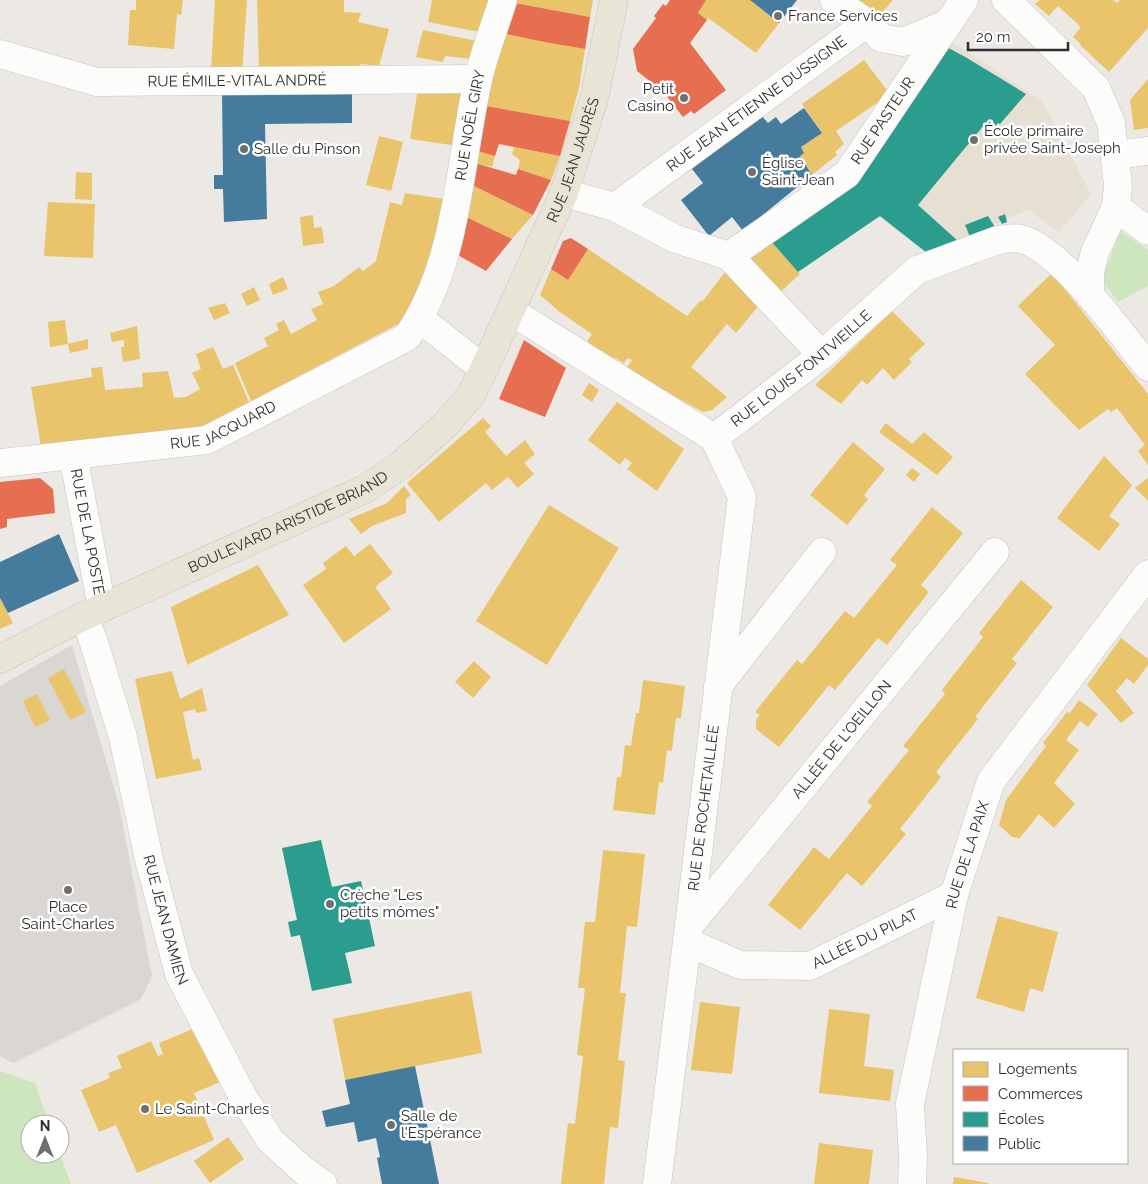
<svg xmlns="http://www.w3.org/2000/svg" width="1148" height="1184" font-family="Raleway,sans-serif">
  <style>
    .education { fill: #e6e0d3 }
    .green { fill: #cee6be }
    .plaza { fill: #dad6d2 }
    .homes { fill: #e9c46a }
    .shops { fill: #e76f51 }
    .schools { fill: #2a9d8f }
    .public { fill: #457b9d }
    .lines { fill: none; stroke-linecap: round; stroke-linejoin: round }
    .minor-casing { stroke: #c5c4c5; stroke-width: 29 }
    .major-casing { stroke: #c6c5c4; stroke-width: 29 }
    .minor { stroke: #fcfcfb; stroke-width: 28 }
    .major { stroke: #e8e4d6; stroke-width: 28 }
    .poi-dot { fill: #706f6e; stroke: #fff; stroke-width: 2 }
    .labels { text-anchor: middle; stroke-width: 5; stroke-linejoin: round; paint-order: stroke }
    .poi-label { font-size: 15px; fill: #2e2e2e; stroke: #fff; text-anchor: start }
    .street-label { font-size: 15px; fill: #2e2e2e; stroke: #fff }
  </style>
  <rect width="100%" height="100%" fill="#ece8e4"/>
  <!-- education -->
  <polygon class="education" points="949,40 1042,101 1091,194 1059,232 1028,210 927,253 897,231 847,188"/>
  <!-- green -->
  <g class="green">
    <polygon points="1120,231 1148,250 1148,286 1118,302 1105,284 1104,274"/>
    <polygon points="0,1071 35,1083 49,1124 30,1124 30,1154 60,1154 71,1184 0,1184"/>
  </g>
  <!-- plaza -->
  <polygon class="plaza" points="72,645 119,805 152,976 141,999 13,1063 0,1056 0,686"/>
  <!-- homes -->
  <g class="homes">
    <polygon points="136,0 183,0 181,15 177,14 174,49 128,45 130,10 136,10"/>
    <polygon points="215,0 247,0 242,74 211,71"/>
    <polygon points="257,0 344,0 344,12 361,13 358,22 389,29 379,66 361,64 359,66 259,70"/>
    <polygon points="432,0 494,0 485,33 428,22"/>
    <polygon points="516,0 593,0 590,17 515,3"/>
    <polygon points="706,0 750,0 779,23 756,53 708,18 707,20 698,13"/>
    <polygon points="857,0 893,0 878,17"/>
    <polygon points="1040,0 1113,0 1117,3 1120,0 1148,0 1148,28 1109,72 1080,45 1081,44 1073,37 1081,27 1058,6 1049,16 1035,4"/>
    <polygon points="423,30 477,41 472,59 445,56 443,62 416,57"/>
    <polygon points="506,34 544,42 585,49 579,88 570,121 486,106 489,86"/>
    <polygon points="864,60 890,94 836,131 844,144 835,152 837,155 812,175 800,156 804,153 801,147 822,133 802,104"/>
    <polygon points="1148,79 1148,128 1134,130 1130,100"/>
    <polygon points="418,88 470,90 458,146 410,139"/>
    <polygon points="379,136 403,142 391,191 366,185"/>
    <polygon points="514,147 560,156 551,180 518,169 520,160 512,154"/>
    <polygon points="477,151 495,156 492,167 475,163"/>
    <polygon points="76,172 92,173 92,200 75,199"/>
    <polygon points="470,184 533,215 512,239 462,215"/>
    <polygon points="405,193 445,199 424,291 400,323 251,401 235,363 268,346 264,338 279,330 276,324 284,320 291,334 317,320 311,309 323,304 318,292 334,286 359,267 363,271 376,261 390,202 402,205"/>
    <polygon points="48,202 95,204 93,258 44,256"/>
    <polygon points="313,215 314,228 322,227 324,243 303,246 300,217"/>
    <polygon points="770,240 800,274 776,296 744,264"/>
    <polygon points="588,249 687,316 701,300 702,302 725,272 760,304 736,333 727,324 691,367 727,397 712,410 703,412 626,369 632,360 628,358 624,363 615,358 612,362 584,346 592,334 561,313 540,295 551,269 568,280"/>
    <polygon points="1052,273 1148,394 1148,465 1138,451 1145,445 1117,408 1111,412 1108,409 1079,430 1025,374 1055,345 1018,306"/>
    <polygon points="283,277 288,289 273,295 269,284"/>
    <polygon points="254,287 260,300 247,306 241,294"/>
    <polygon points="225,303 230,313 214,320 208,308"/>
    <polygon points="892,311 925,344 909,359 912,362 894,380 883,368 867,385 862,380 841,404 815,385"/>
    <polygon points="65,320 68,344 50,347 48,322"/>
    <polygon points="137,326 140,359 123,362 121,347 124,347 124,340 112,342 110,333"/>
    <polygon points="88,339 88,349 70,353 68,344"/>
    <polygon points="213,347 223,369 233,365 249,402 196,429 41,447 31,387 92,377 91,368 102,367 105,390 143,387 142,373 168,371 174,398 186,397 200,389 192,373 201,369 196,354"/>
    <polygon points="589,383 599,390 592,402 582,395"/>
    <polygon points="617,402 684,449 657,491 627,469 632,463 625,458 620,465 588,440"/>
    <polygon points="483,418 491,426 485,432 506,456 525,440 535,454 524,463 534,474 518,488 508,477 492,490 486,483 439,522 407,483"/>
    <polygon points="886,423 912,444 924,432 953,457 937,475 879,432"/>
    <polygon points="853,442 885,469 864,495 868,499 847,525 810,495"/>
    <polygon points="1104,456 1132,485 1109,516 1120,524 1099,551 1057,518"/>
    <polygon points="912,468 920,474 914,482 906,475"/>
    <polygon points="1148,478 1148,501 1135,488"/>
    <polygon points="404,486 411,495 406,499 406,513 372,526 361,534 349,519 387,503"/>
    <polygon points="549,505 619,548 547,665 476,621"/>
    <polygon points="932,507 963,533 921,585 929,592 887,645 878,638 835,690 829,685 779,747 756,729 756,720 760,715 755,712 797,660 802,664 845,611 854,618 897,565 890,560"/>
    <polygon points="370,544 393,573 375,587 391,609 344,643 303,585 326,569 323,563 346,546 354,556"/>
    <polygon points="258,565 289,615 187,665 171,607"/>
    <polygon points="1021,580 1053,607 1012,659 1017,663 975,717 978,719 936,772 941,777 900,829 906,834 862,886 847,873 800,930 768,905 814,847 829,859 872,806 867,802 909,750 903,746 945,694 942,690 983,637 979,633"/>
    <polygon points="0,598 13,623 0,629"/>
    <polygon points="1121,638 1148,659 1148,665 1134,684 1127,678 1116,691 1134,713 1121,723 1087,685"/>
    <polygon points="474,661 491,677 473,698 455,682"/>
    <polygon points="64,669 86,712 70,720 48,678"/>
    <polygon points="172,671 180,699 202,688 207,711 196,713 195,709 183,712 193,760 199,758 202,770 156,779 135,679"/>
    <polygon points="643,680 685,686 681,718 676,718 672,751 667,750 663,783 659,782 655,815 613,810 617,777 621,777 625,745 631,746 636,713 639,713"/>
    <polygon points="37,694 50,720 35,727 23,701"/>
    <polygon points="1079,700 1098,714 1088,727 1080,721 1066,740 1079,750 1054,783 1075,804 1054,828 1039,814 1020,838 1012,837 999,825 1006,800 1046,746 1043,743 1067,712 1070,713"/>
    <polygon points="603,850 645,854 637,927 627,926 620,993 626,993 618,1060 625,1061 618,1128 610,1127 604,1184 561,1184 568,1123 575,1124 583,1056 577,1055 585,988 578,988 585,922 595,922"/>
    <polygon points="998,916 1058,932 1043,992 1030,988 1024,1012 976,998"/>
    <polygon points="471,991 482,1053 345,1080 333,1019"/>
    <polygon points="700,1002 740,1007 732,1074 691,1070"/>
    <polygon points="829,1009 870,1014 864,1066 894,1070 890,1101 819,1093"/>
    <polygon points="193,1029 220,1082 194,1093 214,1140 137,1173 116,1125 99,1132 81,1090 110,1078 108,1073 122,1068 117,1056 151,1041 158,1056 163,1054 159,1043"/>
    <polygon points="228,1137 244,1159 210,1183 194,1161"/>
    <polygon points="819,1143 873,1150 869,1184 814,1184"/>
    <polygon points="954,1177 988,1183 988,1184 953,1184"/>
  </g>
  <!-- shops -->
  <g class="shops">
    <polygon points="670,0 706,0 698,13 707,20 690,43 726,90 694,114 691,111 683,117 658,85 656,86 637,71 633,49 656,18 654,16 663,4 666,6"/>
    <polygon points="515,3 590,17 585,49 544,42 506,34"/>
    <polygon points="486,106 570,121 560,156 499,144 495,156 477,151"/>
    <polygon points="475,163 516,175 518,169 551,180 533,215 470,184"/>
    <polygon points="462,215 512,239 486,271 454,253"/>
    <polygon points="571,238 588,249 568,280 551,269 563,241"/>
    <polygon points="524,340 566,368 545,417 499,399"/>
    <polygon points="40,478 53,489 55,513 7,519 7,527 0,529 0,482"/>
  </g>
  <!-- schools -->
  <g class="schools">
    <polygon points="945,46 967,58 1026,94 1000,124 998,123 991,131 984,125 918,205 958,241 927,253 880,216 798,272 770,240"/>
    <polygon points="1005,214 1007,222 1002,224 998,217"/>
    <polygon points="988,216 995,227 970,237 965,225"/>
    <polygon points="321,840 332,887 361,881 375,946 345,953 352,983 312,991 300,935 291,937 288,922 297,920 282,848"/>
  </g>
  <!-- public -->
  <g class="public">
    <polygon points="750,0 797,0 779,23"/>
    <polygon points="352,88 352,123 265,124 267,219 224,222 223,189 214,189 214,175 223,175 222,90"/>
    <polygon points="804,108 822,133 801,147 804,153 800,156 812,175 743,231 732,217 709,236 681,200 703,183 692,169 760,114 768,123 776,117 781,124"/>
    <polygon points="59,534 79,581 8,613 0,598 0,562"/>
    <polygon points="415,1066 439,1184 382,1184 377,1158 380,1157 376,1138 358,1142 354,1122 326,1127 322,1111 350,1104 345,1080"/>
  </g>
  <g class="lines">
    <defs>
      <g id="minor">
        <polyline points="834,0 867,23"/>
        <polyline points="1006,0 1096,88 1111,123 1118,186 1116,207 1095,252 1090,272 1090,295"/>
        <path id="s1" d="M0 54 97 82 478 79"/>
        <polyline points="1115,155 1148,151"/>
        <path id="s2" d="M564 193 615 207 867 23 881 38 903 42 947 24"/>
        <polyline points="615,207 676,239 729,256 822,355"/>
        <polyline points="1116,207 1148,231"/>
        <path id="s3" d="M729 256 847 174 964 0"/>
        <path id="s4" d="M511 311 714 438 822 355 917 270 998 240C1006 239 1013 237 1021 239 1060 248 1122 335 1148 367"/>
        <polyline points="420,319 484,369"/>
        <path id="s5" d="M73 455 102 608"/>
        <path id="s6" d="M0 463 207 440 407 337C458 265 459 164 478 80 484 53 495 26 503 0"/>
        <path id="s7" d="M84 616 94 643 123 737 149 859 179 974 243 1097 270 1140 303 1170 323 1184"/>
        <polyline points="718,686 822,552"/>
        <path id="s8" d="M689 926 995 552"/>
        <path id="s9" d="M687 942 740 965 810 966 954 895"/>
        <path id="s10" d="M657 1184 742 497 714 438"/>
        <path id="s11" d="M912 1184 913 1157 910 1104 954 895 991 781 1148 574"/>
      </g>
      <g id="major">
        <path id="s12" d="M0 659 84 616 365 489 401 465 446 424 471 395 484 369 564 193 594 99 614 0"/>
      </g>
    </defs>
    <!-- minor casing -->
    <use href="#minor" class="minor-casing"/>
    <!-- major casing -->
    <use href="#major" class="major-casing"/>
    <!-- minor -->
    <use href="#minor" class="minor"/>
    <!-- major -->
    <use href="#major" class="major"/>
  </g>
  <!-- markers -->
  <g class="poi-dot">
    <circle cx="778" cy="16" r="5"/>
    <circle cx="684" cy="98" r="5"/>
    <circle cx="974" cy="140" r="5"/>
    <circle cx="244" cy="149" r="5"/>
    <circle cx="752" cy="172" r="5"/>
    <circle cx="68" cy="890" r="5"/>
    <circle cx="330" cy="904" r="5"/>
    <circle cx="145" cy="1109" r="5"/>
    <circle cx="391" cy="1125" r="5"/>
  </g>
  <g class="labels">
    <!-- poi labels -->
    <g class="poi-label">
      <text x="788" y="21">France Services</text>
      <text x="674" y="94" text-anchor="end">Petit<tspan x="674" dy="17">Casino</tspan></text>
      <text x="984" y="136">École primaire<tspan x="984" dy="17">privée Saint-Joseph</tspan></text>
      <text x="254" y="154">Salle du Pinson</text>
      <text x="762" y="168">Église<tspan x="762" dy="17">Saint-Jean</tspan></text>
      <text x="340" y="900">Crèche "Les<tspan x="340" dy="17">petits mômes"</tspan></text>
      <text x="68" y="912" text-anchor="middle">Place<tspan x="68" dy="17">Saint-Charles</tspan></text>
      <text x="155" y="1114">Le Saint-Charles</text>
      <text x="401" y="1121">Salle de<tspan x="401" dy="17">l'Espérance</tspan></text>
    </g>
    <!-- street labels -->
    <g class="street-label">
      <text dy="5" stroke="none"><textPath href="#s1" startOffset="241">RUE ÉMILE-VITAL ANDRÉ</textPath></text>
      <text dy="5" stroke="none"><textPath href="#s2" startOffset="228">RUE JEAN ÉTIENNE DUSSIGNE</textPath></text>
      <text dy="5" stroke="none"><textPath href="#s3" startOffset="208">RUE PASTEUR</textPath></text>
      <text dy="5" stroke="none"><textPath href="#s6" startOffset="656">RUE NOËL GIRY</textPath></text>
      <text dy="5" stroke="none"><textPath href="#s12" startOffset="802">RUE JEAN JAURÈS</textPath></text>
      <text dy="5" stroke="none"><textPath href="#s4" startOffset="351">RUE LOUIS FONTVIEILLE</textPath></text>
      <text dy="5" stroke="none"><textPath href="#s6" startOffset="228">RUE JACQUARD</textPath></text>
      <text dy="5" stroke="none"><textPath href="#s12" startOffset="319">BOULEVARD ARISTIDE BRIAND</textPath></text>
      <text dy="5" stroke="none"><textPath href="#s5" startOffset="78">RUE DE LA POSTE</textPath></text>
      <text dy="5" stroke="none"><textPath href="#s8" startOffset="241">ALLÉE DE L'OEILLON</textPath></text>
      <text dy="5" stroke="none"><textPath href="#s10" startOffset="379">RUE DE ROCHETAILLÉE</textPath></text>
      <text dy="5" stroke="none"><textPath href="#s11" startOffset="336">RUE DE LA PAIX</textPath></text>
      <text dy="5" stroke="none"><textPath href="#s7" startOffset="315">RUE JEAN DAMIEN</textPath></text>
      <text dy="5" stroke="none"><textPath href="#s9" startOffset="189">ALLÉE DU PILAT</textPath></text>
    </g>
  </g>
  <!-- legend -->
  <rect x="953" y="1049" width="175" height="115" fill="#ffffff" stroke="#ababab"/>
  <rect x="963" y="1062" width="25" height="15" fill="#e9c46a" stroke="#ababab"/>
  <text x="998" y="1074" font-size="15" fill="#2e2e2e">Logements</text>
  <rect x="963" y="1086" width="25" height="15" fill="#e76f51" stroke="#ababab"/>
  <text x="998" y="1099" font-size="15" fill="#2e2e2e">Commerces</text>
  <rect x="963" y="1112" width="25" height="15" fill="#2a9d8f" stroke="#ababab"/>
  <text x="998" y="1124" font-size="15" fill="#2e2e2e">Écoles</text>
  <rect x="963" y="1136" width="25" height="15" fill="#457b9d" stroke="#ababab"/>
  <text x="998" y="1149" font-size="15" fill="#2e2e2e">Public</text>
  <!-- north arrow -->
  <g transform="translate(45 1139)"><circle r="24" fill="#ffffff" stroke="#ababab"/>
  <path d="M0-4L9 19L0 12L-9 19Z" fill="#706f6e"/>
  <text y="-8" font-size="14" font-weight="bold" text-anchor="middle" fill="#2e2e2e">N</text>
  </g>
  <!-- scale -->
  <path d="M968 42v8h100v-8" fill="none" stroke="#2e2e2e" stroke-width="2.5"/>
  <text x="976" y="42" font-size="15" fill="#2e2e2e" stroke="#ffffff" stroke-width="4" paint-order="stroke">20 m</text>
</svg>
